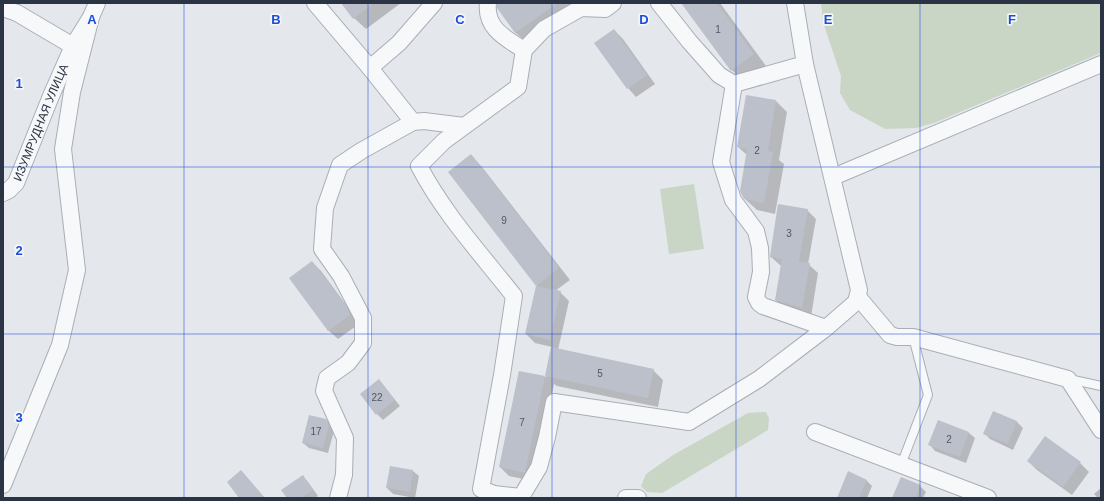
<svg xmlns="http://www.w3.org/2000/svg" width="1104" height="501" font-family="Arial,sans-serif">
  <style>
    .green { fill: #c9d6c5 }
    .shadow { fill: #0003 }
    .building { fill: #bbc0ca }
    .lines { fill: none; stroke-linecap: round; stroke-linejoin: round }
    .service-casing { stroke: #a9aeb7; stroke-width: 10 }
    .minor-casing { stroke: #a9aeb7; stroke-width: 18 }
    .service { stroke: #f7f8fa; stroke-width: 8 }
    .minor { stroke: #f7f8fa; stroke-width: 16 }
    .grid { fill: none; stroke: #1d4ed8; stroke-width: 1; stroke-opacity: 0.55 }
    .labels { text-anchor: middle; stroke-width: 3.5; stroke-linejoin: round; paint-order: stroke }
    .number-label { font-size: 10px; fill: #4f5766 }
    .street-label { font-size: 12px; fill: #2b3445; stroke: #f4f6f9 }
    .grid-label { font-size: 13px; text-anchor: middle; font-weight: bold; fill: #1d4ed8; stroke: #f4f6f9; stroke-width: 3.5; stroke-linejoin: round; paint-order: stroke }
  </style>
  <rect width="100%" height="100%" fill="#e4e7ec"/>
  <!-- green -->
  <g class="green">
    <polygon points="821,3 1101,3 1101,53 934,123 916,128 885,129 850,110 840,93 841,76 823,22"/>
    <polygon points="694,184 704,249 669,254 660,189"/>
    <polygon points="766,412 769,418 768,430 662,493 647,492 641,486 646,474 673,455 748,413"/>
  </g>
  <!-- shadow -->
  <g class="shadow">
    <polygon points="342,3 401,3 366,29 354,18"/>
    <polygon points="504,3 595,3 532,48 516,33 498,8"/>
    <polygon points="683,3 720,3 769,70 747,86 732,70"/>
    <polygon points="614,30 623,39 655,84 636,97 628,88"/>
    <polygon points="776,101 787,112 779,160 784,164 775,214 757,210 745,199 747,155 738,147"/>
    <polygon points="471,155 482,167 570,280 555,291 560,292 569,301 558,350 653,370 663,380 658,407 557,386 554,384 533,481 509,476 500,467 519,372 546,377 552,347 535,343 526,334 537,285 449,172"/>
    <polygon points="807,210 816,219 808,264 818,273 811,317 785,309 776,300 781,266 771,257"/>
    <polygon points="312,262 321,271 355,317 359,324 338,339 329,331 290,279"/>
    <polygon points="379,380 400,406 383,420 377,414"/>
    <polygon points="994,412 1017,422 1023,428 1013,450 990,439 984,433"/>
    <polygon points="326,420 332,426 334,431 328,453 309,448 303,443"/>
    <polygon points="969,433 975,438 966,463 935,451 930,445"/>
    <polygon points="1028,461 1080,463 1089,472 1072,495 1037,470"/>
    <polygon points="413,471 419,476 415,498 393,494 387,488"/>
    <polygon points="303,477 308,482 318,496 315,498 288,498"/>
    <polygon points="866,480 872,486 867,498 838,498"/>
    <polygon points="920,486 926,492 923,498 895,498"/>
    <polygon points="1101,488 1101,498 1098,498 1094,494"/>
  </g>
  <!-- building -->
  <g class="building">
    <polygon points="341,3 374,3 353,19"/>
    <polygon points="497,3 558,3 515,33 497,8"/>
    <polygon points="681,3 717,3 754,54 731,71"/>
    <polygon points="614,29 647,75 627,89 594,43"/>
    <polygon points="746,95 776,100 768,151 773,152 764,203 744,199 740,191 747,149 737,147"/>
    <polygon points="471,154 559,268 536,286 448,172"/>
    <polygon points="778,204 808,209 799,262 810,263 802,308 775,300 782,259 770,257 770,256"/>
    <polygon points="312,261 347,307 350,315 328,331 289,278"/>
    <polygon points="536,286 561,291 550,340 525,334"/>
    <polygon points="551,347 654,369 648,398 545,376"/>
    <polygon points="519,371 545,376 525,473 499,467"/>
    <polygon points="379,379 395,400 376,415 360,394"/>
    <polygon points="993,411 1017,421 1008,444 983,434"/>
    <polygon points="309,415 326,419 329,425 323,448 302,443"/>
    <polygon points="938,420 969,432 960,457 928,445"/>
    <polygon points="1045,436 1081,462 1063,487 1027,461"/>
    <polygon points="390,466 413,470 410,492 386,488"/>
    <polygon points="241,470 265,498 239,498 227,482"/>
    <polygon points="848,471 867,480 859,498 837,498"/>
    <polygon points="303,475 313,490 301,498 287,498 281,490"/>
    <polygon points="901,477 921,485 915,498 892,498"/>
  </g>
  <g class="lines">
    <defs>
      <g id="service">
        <polyline points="1069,379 1101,386"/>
        <polyline points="901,465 928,395 913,337"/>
      </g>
      <g id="minor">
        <polyline points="315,3 370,68 413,122"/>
        <path d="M488 3C485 28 505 38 524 50"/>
        <path d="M613 3 605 9 581 8 544 29 524 50 518 87 444 141 419 166C444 214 481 254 514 296L502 375 481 489 494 494 521 497 539 467 547 437 554 402 689 422 759 379 826 328 856 302 859 290 805 64 795 3"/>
        <polyline points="659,3 689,41 719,75 734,84 805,64"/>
        <polyline points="3,8 17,13 73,46 91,17 97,3"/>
        <polyline points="370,68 399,43 434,3"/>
        <polyline points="734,84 721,162 733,200 756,231 760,248 761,272 756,297 759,303 763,306 826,328"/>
        <polyline points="833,177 1101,64"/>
        <path id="s1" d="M3 193 9 190 16 183 51 96 73 46"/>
        <polyline points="858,297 890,335 897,337 913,337 1068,379 1101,430"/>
        <polyline points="815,432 988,498"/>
        <polyline points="3,485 60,345 77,270 63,149 72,92 91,17"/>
        <polyline points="338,498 344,475 345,438 324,391 327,378 348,363 363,343 363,318 341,276 322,249 325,208 340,165 361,151 413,122 424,121 464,126"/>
        <polyline points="626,498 638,498"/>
      </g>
    </defs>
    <!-- service casing -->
    <use href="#service" class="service-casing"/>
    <!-- minor casing -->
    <use href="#minor" class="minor-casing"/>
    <!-- service -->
    <use href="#service" class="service"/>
    <!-- minor -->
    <use href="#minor" class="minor"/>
  </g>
  <!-- grid -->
  <path class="grid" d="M184 3V498M368 3V498M552 3V498M736 3V498M920 3V498M3 167H1101M3 334H1101"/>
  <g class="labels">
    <!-- number labels -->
    <g class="number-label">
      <text x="718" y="33">1</text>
      <text x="757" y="154">2</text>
      <text x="504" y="224">9</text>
      <text x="789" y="237">3</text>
      <text x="600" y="377">5</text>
      <text x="377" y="401">22</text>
      <text x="522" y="426">7</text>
      <text x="316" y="435">17</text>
      <text x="949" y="443">2</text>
    </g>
    <!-- street labels -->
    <g class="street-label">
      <text dy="4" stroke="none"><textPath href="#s1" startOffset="82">ИЗУМРУДНАЯ УЛИЦА</textPath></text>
    </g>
  </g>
  <g class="grid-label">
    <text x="92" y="24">A</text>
    <text x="276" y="24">B</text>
    <text x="460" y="24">C</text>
    <text x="644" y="24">D</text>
    <text x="828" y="24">E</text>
    <text x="1012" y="24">F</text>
    <text x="19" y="88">1</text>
    <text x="19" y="255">2</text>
    <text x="19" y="422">3</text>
  </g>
  <!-- border -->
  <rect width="1104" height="501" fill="none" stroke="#2b3445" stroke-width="8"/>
</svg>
